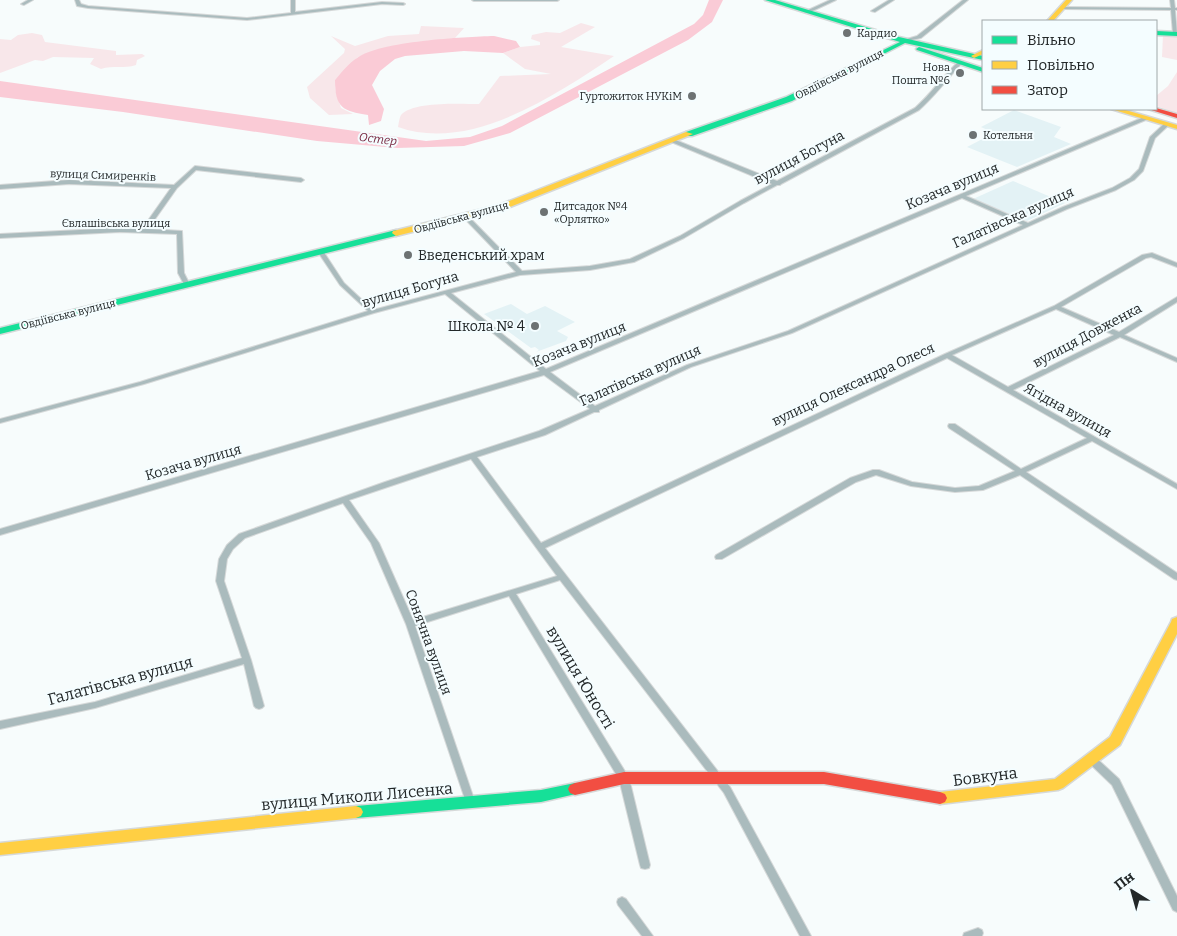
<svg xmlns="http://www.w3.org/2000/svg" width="1177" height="936" font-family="Bitter,serif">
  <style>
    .built { fill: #e3f2f5 }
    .green { fill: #f8e7ea }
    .water { fill: #facbd6 }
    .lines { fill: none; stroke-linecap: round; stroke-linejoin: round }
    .street-casing { stroke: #d6d9d9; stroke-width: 2 }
    .fast-casing { stroke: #d6d9d9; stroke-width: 3 }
    .slow-casing { stroke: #d6d9d9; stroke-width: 3 }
    .jam-casing { stroke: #d6d9d9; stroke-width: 3 }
    .street { fill: #aabbbd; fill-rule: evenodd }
    .fast { fill: #16e098; fill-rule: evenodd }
    .slow { fill: #ffcf43; fill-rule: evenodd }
    .jam { fill: #f24e42; fill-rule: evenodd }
    .poi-dot { fill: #6d7273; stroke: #f4fdff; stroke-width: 2 }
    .labels { text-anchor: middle; stroke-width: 4; stroke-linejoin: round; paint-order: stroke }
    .far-poi-label { font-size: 11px; fill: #232829; stroke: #f4fdff; text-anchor: start }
    .far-street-label { font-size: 11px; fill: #232829; stroke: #f4fdff }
    .far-water-label { font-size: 12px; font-style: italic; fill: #792942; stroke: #f4fdff }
    .street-label { font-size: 14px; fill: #232829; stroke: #f4fdff }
    .poi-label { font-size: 14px; fill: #232829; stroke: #f4fdff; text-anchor: start }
    .near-street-label { font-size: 16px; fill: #232829; stroke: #f4fdff }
  </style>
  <rect width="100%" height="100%" fill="#f7fcfc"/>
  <!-- built -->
  <g class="built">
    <polygon points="1014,110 1061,127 1054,137 1071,144 1017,167 967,147 994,133 981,127"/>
    <polygon points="1013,181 1065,203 1027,221 973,199"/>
    <polygon points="511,304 527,314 545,306 575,322 557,331 568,337 566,341 536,352 539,350 535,347 531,348 484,314"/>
  </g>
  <!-- green -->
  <g class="green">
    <path d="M581 23 595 27 561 47 614 56C556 95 470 153 398 127 399 122 399 119 401 115 413 101 461 104 479 104L500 76 551 74 525 69 503 53 520 47 540 45V42L531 39 532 35 546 32 560 33Z"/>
    <polygon points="421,26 464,28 455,38 388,47 358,57 335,80 335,89 341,108 353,114 329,115 310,98 307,87 344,53 345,49 331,36 355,46 388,36 419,34"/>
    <path d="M32 33 42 35 45 42 116 51V55L142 54 145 56 137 60 136 65C124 69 113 65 101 69L90 64 94 58 53 57 43 61 35 60 0 73V39L11 40 18 35Z"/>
    <polygon points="1163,35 1177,36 1177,60 1162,57"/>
    <polygon points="1177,72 1177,113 1156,106 1156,96 1168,86"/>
  </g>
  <!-- water -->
  <g class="water">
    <polygon points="709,0 723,0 712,22 688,40 510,133 464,146 397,148 317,141 123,112 0,97 0,81 426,141 470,137 502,126 694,24 703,15"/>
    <path d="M494 36 516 41 520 47 503 53 464 51 405 56 395 59 380 71 372 85 384 109 381 121 369 125 368 115C343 111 335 108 335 80 342 72 348 64 357 58 380 41 464 37 494 36Z"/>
  </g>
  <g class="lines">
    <defs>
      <g id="street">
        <polygon points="28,0 33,0 24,5 21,4"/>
        <polygon points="75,0 79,0 81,4 88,6 247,18 291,13 291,0 295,0 295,12 382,2 403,3 405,4 403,5 382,4 247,20 88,8 77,6"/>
        <polygon points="472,0 559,0 557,1 474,1"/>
        <polygon points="830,0 836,0 808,13 804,12"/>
        <polygon points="889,0 894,0 875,12 871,11"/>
        <polygon points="963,0 968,0 921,38 907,41 907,39 917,36"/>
        <polygon points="1170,0 1174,0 1175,8 1177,8 1177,10 1175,10 1177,34 1175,35 1173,34 1171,10 1062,9 1060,8 1062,7 1171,8"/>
        <path d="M958 62 962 63C948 78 935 96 919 110L781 184 780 185H777L744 203 684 238 634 262 590 270 520 275 451 293 546 369 1144 117H1148V119L966 196 1028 223 1063 207 1112 188 1130 178 1139 169 1150 137 1165 123 1170 124 1155 138 1143 171 1134 180 1116 190 1067 209 792 333 691 367 599 410V412H594L545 435 477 457 541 543 945 354 1054 306 1142 255 1152 253 1177 263V267L1151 257 1146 258 1061 307 1119 332 1177 297V302L1124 335 1177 358V362L1120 337 1013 390 1177 484V489L1092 441 1026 472 1177 573V580L1174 579 1020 475 983 490 955 492 911 486 876 475 856 482 722 559H716L715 557 716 555 850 478 873 470H879L912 482 955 488 979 486 1015 471 949 428 948 426 949 424H955L1021 469 1087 438 947 358 545 548 730 787 811 936H800L724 793 560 580 516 594 629 778 650 865 649 868 645 869 641 868 640 865 619 779 509 596 415 626 475 802 473 805 470 806 467 805 406 624 371 543 343 503 245 538 233 549 227 559 224 581 251 660 264 706 262 708 259 709 256 708 254 706 244 664 95 708 0 729V721L95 702 242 658 216 581 219 559 227 545 239 534 385 482 539 431 590 409 544 375 0 535V529L540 371 445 294 374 313 144 384 0 423V419L140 382 368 311 340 285 318 252 319 251H323L344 283 373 310 516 272 465 219V217H469L522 271 590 266 630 259 680 236 740 201 772 184 669 141V139H673L777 181 915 108C931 94 943 76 958 62ZM962 198 1023 225 788 331 687 365 595 406 550 372ZM1056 309 1114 335 1008 387 952 355ZM471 459 557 576 413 620 379 543 349 500Z"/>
        <polygon points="195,166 301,178 304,180 301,182 196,170 177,188 148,229 182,231 184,273 190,285 189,286 185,286 178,273 177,234 120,232 0,238 0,234 120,228 142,229 171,188 69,184 0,189 0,185 69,180 174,185"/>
        <polygon points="1091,755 1094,756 1119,779 1177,896 1177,912 1173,910 1112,785 1088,762 1086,759 1088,756"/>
        <polygon points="622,897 626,899 653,936 642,936 618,905 617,902 618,899"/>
        <polygon points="978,928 982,930 983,933 982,936 963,936 964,933"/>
      </g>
      <g id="fast">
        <polygon points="765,0 775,0 899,37 983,56 983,60 905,43 792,101 692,136 686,136 686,132 786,97 900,42"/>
        <polygon points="1156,31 1177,32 1177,36 1156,35"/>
        <polygon points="919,47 983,68 983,72 917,50 916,49"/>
        <polygon points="396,230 399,231 399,235 0,334 0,328"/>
        <polygon points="575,783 580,785 582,789 580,793 541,802 356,818 351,816 349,812 351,808 356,806 541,790"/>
      </g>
      <g id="slow">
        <polygon points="1066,0 1072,0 1053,21 1047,21"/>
        <polygon points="983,50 983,54 974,58 971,56"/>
        <polygon points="1111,109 1122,109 1177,125 1177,129"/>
        <polygon points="686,132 693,134 505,209 396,236 392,233 393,231 499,205"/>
        <polygon points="1177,617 1177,634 1120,745 1063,788 1058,790 940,804 935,802 933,798 935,794 940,792 1055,779 1110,737 1171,622 1172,619"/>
        <polygon points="356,806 361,808 363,812 361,816 356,818 0,855 0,843"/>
      </g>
      <g id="jam">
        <polygon points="1156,108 1177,114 1177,118 1148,109"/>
        <polygon points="624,772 824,772 940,792 945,794 947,798 945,802 940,804 824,784 624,784 575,795 570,793 568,789 570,785 575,783"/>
      </g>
    </defs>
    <!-- street casing -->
    <use href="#street" class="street-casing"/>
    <!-- fast casing -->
    <use href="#fast" class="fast-casing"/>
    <!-- slow casing -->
    <use href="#slow" class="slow-casing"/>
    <!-- jam casing -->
    <use href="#jam" class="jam-casing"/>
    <!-- street -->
    <use href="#street" class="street"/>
    <!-- fast -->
    <use href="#fast" class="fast"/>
    <!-- slow -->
    <use href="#slow" class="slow"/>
    <!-- jam -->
    <use href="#jam" class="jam"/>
  </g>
  <!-- markers -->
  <g class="poi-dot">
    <circle cx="847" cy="33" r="5"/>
    <circle cx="960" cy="73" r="5"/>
    <circle cx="692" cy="96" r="5"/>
    <circle cx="973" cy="135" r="5"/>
    <circle cx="544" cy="212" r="5"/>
    <circle cx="408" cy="255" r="5"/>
    <circle cx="535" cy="326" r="5"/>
  </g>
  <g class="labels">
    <!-- far-poi labels -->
    <g class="far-poi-label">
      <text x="857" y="37">Кардио</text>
      <text x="950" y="71" text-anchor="end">Нова<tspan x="950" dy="13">Пошта №6</tspan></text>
      <text x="682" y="100" text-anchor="end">Гуртожиток НУКіМ</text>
      <text x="983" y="139">Котельня</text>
      <text x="554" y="210">Дитсадок №4<tspan x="554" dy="13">«Орлятко»</tspan></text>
    </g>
    <!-- far-street labels -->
    <g class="far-street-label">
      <text transform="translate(839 74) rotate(-27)" y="4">Овдіївська вулиця</text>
      <text transform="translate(103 175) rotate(2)" y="4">вулиця Симиренків</text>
      <text transform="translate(461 217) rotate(-15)" y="4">Овдіївська вулиця</text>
      <text x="116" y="227">Євлашівська вулиця</text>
      <text transform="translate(68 314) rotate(-14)" y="4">Овдіївська вулиця</text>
    </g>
    <!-- far-water labels -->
    <g class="far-water-label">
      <text transform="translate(378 139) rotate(7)" y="4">Остер</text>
    </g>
    <!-- street labels -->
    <g class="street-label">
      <text transform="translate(799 157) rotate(-28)" y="5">вулиця Богуна</text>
      <text transform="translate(952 186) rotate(-23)" y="5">Козача вулиця</text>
      <text transform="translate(1013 217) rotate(-24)" y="5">Галатівська вулиця</text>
      <text transform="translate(410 289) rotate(-16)" y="5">вулиця Богуна</text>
      <text transform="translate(1087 335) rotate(-28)" y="5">вулиця Довженка</text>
      <text transform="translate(579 344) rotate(-22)" y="5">Козача вулиця</text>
      <text transform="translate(640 375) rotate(-24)" y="5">Галатівська вулиця</text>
      <text transform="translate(853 384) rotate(-25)" y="5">вулиця Олександра Олеся</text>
      <text transform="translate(1068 410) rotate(29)" y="5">Ягідна вулиця</text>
      <text transform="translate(193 462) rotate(-16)" y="5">Козача вулиця</text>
      <text transform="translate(429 642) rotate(70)" y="5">Сонячна вулиця</text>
    </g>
    <!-- poi labels -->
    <g class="poi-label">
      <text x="418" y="260">Введенський храм</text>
      <text x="525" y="331" text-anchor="end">Школа № 4</text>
    </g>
    <!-- near-street labels -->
    <g class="near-street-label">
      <text transform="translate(581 677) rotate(59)" y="6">вулиця Юності</text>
      <text transform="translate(120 680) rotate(-15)" y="6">Галатівська вулиця</text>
      <text transform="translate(985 776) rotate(-7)" y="6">Бовкуна</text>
      <text transform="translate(357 796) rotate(-5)" y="6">вулиця Миколи Лисенка</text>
    </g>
  </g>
  <!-- legend -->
  <rect x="982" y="20" width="175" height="90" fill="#f4fdff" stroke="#a0a8a9"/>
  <rect x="992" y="36" width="25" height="8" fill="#16e098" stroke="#a0a8a9"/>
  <text x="1027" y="45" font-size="15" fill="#232829">Вільно</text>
  <rect x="992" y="61" width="25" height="8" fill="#ffcf43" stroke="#a0a8a9"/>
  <text x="1027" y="70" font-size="15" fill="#232829">Повільно</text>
  <rect x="992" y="86" width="25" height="8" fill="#f24e42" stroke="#a0a8a9"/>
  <text x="1027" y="95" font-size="15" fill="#232829">Затор</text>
  <!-- north arrow -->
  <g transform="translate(1132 891) rotate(323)" stroke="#f4fdff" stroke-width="4" paint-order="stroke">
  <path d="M0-4L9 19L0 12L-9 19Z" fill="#232829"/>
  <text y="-8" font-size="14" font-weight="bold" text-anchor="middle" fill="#232829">Пн</text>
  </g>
</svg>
